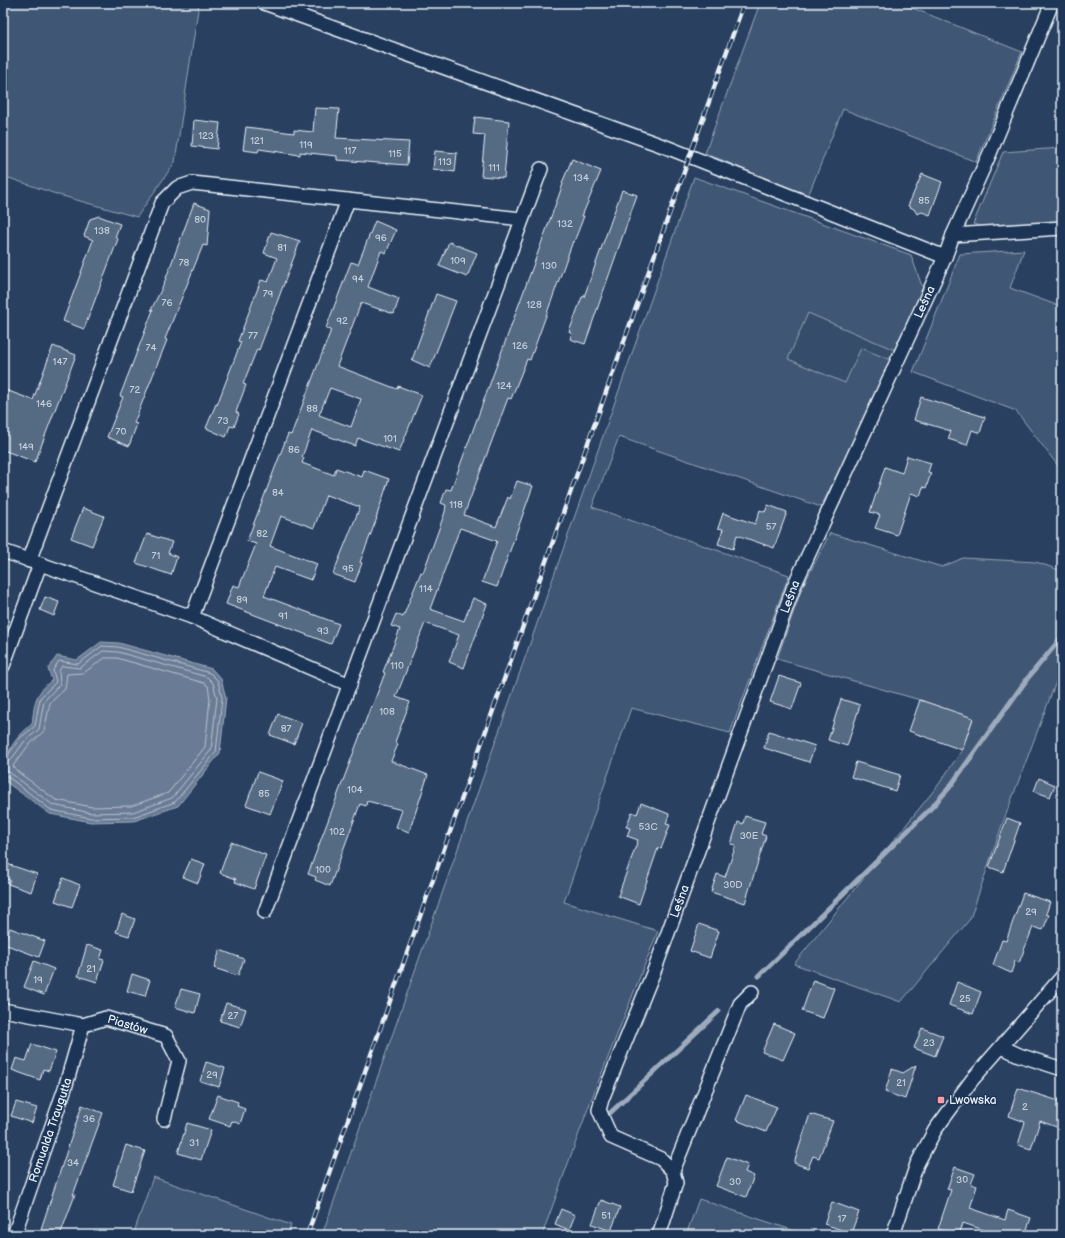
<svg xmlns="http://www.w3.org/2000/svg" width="1065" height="1238" font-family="'Balsamiq Sans',sans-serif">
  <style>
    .built { fill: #364d6b }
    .green { fill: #415774; stroke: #94a4b6 }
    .water { fill: #6b7c95; stroke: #9dabbd }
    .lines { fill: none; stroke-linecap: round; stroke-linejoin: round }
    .shore { stroke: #b6c2d0; stroke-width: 1 }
    .stream { stroke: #9dabbd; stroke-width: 5 }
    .building { fill: #556a83; stroke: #e8f1f8; fill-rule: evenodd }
    .street-casing { stroke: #e8f1f8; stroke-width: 16 }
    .street { stroke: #1d3557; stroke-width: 13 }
    .rail-casing { stroke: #e8f1f8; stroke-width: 4.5 }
    .rail { stroke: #1d3557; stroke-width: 3; stroke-dasharray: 9; stroke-linecap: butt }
    .poi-dot { fill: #ff9aa2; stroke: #1d3557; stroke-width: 1.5 }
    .labels { text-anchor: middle; stroke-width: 3; stroke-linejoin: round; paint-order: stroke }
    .number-label { font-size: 10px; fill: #c3cfdb }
    .street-label { font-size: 12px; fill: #e8f1f8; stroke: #1d3557 }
    .poi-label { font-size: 12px; fill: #e8f1f8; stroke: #1d3557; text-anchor: start }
  </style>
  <rect width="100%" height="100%" fill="#294061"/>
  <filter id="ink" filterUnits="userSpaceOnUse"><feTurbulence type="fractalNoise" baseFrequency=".025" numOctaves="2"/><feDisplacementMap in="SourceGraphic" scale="8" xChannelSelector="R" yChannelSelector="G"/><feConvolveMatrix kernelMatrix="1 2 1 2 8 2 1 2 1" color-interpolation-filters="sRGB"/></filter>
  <g filter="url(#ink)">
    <!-- built -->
    <polygon class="built" points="808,313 897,351 893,361 846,383 788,359"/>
    <!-- green -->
    <g class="green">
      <polygon points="3,3 199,3 175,162 137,217 59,195 3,176"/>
      <polygon points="760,3 900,3 1022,52 976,162 843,109 808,196 705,153"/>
      <polygon points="1062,148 1062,222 984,227 973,224 1003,152"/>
      <polygon points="694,177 911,255 923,289 897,351 808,313 788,359 845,383 861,348 893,361 821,507 619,437 592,507 789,575 730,733 631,708 564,902 658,931 590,1103 542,1235 322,1235"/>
      <polygon points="1024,250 1010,288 1062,307 1062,471 1016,411 913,372 960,254"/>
      <polygon points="830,533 942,567 963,558 1036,562 1062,571 1062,666 1002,825 970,919 901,1002 794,964 939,784 962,750 973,719 920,700 777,659 802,588"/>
      <polygon points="153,1177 291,1225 288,1235 133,1235"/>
      <polygon points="699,1199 807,1235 686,1235"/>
    </g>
    <!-- water -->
    <path class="water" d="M101 642 119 643 212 669 221 679 226 698 220 753 178 806 134 821 91 822 50 814 6 782C0 757 14 739 32 724 35 701 34 695 52 680L48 669 57 656 77 660Z"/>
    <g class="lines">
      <!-- shore -->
      <g class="shore">
        <polygon points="105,658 117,658 204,683 208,686 210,699 205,747 168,793 131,806 92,807 56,800 18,772 13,766 28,746 44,731 50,703 65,689 67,674 83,673"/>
        <polyline points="3,757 8,755 20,738 35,726 40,698 56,682 53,670 59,661 78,664 102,646 118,647 210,673 218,681 222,698 216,752 175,802 133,817 91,818 51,810 7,776 3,775"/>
        <polyline points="3,762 11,760 24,742 39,729 44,701 60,684 59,671 62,666 80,668 103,651 118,652 207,677 213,683 217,698 211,750 172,798 133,812 91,813 53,805 9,772 3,770"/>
      </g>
      <!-- stream -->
      <g class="stream">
        <polyline points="759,976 930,809 949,788 1027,679 1062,637"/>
        <polyline points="609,1114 719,1011"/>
      </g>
    </g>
    <!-- building -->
    <g class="building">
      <polygon points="315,108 339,109 336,138 409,142 407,165 337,160 337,156 300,152 300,155 259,149 258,152 243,150 246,127 294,133 294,130 313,132"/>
      <polygon points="475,117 509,121 504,178 481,176 485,135 473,134"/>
      <polygon points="194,120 220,123 217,149 192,146"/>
      <polygon points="435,151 457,153 455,172 433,169"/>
      <polygon points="572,159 601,171 582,216 584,216 574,242 573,241 530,360 527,359 511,399 508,398 464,515 496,527 508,497 510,499 517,481 533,486 497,587 482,582 497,541 460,528 430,609 464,621 473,598 487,604 464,668 449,662 459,635 425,623 396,697 410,702 395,742 398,744 391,761 428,775 409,832 396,827 402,810 367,801 366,806 360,804 330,886 315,880 316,877 308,874 371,706 372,707 385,673 383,672 400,629 391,626 396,614 403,617 421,572 423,573 445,512 446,505 441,503 446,489 451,490 563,184 562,183"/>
      <polygon points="922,174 942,182 930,215 922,212 917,214 914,209 908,206"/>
      <polygon points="622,190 637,195 585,344 570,339 572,333 569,332 582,297 584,297"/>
      <polygon points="194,203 210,209 207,246 203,245 165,339 167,340 134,423 137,424 129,446 107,437 123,397 120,396 153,310 151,310 163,286"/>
      <polygon points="99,216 120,224 115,237 118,239 84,329 63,321 93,240 84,236 90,219"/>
      <path d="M375 221 396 230 386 253 381 251 368 287 399 299 394 314 361 303 337 366 397 389 398 386 422 395 399 452 358 438 355 446 312 430 302 457 304 458 302 463 334 475 336 468 362 477 364 470 389 479 376 518H377L360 562 362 563 355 582 333 574 360 507 326 495 314 528 281 516 270 546 317 564 311 580 275 567 264 596 339 624 331 644 226 604 233 585 239 587 256 544 247 541 288 434 291 435 331 330 326 328 351 262 358 264ZM330 388 361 399 351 427 319 415Z"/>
      <polygon points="271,232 300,241 259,350 257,349 243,384 246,385 236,412 239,414 234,427 230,426 226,437 206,428 216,404 217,405 241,342 238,341 261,280 268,282 277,258 264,253"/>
      <polygon points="449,242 477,253 467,277 439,266"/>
      <polygon points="436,294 456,301 430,368 412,360"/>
      <polygon points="53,346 76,355 35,462 3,450 3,389 33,400"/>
      <polygon points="921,397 985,417 980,433 972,430 967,445 948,439 951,431 914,420"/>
      <polygon points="907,456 931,463 928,472 931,473 926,488 923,487 920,496 911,493 897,535 875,528 880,515 870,512 885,467 902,473"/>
      <polygon points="768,505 787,512 774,548 737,535 733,549 718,544 723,529 718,528 723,513 755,524 760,510 765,512"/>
      <polygon points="83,508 104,516 92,546 71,538"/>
      <polygon points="147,534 172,542 168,553 177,557 171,575 136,563"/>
      <polygon points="45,597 59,602 54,616 40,610"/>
      <polygon points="779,676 801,683 792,709 770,702"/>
      <polygon points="841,699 860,705 847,746 828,740"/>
      <polygon points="920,700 973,718 962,750 909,731"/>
      <polygon points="278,714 302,723 294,744 270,735"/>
      <polygon points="769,731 815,746 809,762 764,748"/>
      <polygon points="856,762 900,775 895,791 851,777"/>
      <polygon points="258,772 283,781 270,814 246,805"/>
      <polygon points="1039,778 1055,785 1050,797 1034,791"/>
      <polygon points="641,803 669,814 666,824 670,825 661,849 658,848 639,904 618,896 638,840 627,836 630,828 626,827 632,812 637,814"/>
      <polygon points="745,816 765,822 761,834 766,836 745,903 711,892 717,874 725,877 736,845 731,844 738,822 743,824"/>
      <polygon points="1007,818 1020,823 1003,872 989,867"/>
      <polygon points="231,842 266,855 254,889 235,882 236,879 220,873"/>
      <polygon points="191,859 205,864 198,883 183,877"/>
      <polygon points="7,864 37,874 31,892 8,884 10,880 3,878"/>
      <polygon points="63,878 80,885 72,907 55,901"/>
      <polygon points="1023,893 1050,902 1046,914 1049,915 1043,930 1033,927 1019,963 1015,961 1011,973 993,965 1002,940 1006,941"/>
      <polygon points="122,914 135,919 129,936 116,932"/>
      <polygon points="699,924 719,931 710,958 690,951"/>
      <polygon points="10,928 45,941 39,957 4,944"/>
      <polygon points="87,945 103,950 100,959 104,960 97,982 78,976"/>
      <polygon points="220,950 244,959 238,976 214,968"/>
      <polygon points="34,961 54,969 44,995 24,987"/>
      <polygon points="132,974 150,980 145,996 127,991"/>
      <polygon points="813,980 834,988 823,1018 802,1011"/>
      <polygon points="957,982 981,992 973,1014 949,1005"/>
      <polygon points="181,989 200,994 195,1013 175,1007"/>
      <polygon points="226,1003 246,1009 240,1027 220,1021"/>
      <polygon points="774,1024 795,1033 783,1060 762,1052"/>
      <polygon points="922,1028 943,1036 935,1056 914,1048"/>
      <polygon points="32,1044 56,1052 49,1071 43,1069 40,1080 12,1070 16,1058 26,1061"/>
      <polygon points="206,1062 225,1068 219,1087 200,1081"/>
      <polygon points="916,1065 905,1099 885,1092 892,1069 903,1073"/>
      <polygon points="1018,1088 1062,1102 1062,1129 1040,1121 1031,1149 1018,1145 1025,1122 1009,1116"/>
      <polygon points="218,1095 238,1102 237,1106 245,1109 240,1124 232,1121 230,1126 209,1119"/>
      <polygon points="746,1095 777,1107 766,1132 736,1120"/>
      <polygon points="16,1102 37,1108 32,1123 11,1116"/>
      <polygon points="82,1105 103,1113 73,1195 75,1195 60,1235 39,1235"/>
      <polygon points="810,1114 833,1121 819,1158 813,1156 808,1168 794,1163"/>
      <polygon points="187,1123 211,1130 201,1160 178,1153"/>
      <polygon points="126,1145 145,1151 131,1191 113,1185"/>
      <polygon points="727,1157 748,1165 745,1172 754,1176 746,1197 716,1186"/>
      <polygon points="955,1167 975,1174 971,1184 977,1186 970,1208 1005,1220 1008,1210 1031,1218 1025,1235 999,1235 963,1223 959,1235 938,1229 951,1190 947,1189"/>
      <polygon points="601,1200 620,1207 611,1231 592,1224"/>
      <polygon points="832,1202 859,1212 851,1233 824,1224"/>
      <polygon points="561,1209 575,1215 569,1230 555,1224"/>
    </g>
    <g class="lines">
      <defs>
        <g id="street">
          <polyline points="264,3 666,147 945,257"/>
          <polyline points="953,235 1062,228"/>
          <polyline points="3,551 192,617 350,685"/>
          <polyline points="29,561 162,203 177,188 192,183 522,219"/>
          <polyline points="192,617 348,200"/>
          <polyline points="3,666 40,564"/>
          <polyline points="265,912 541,169"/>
          <path id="s1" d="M3 1010 83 1025 106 1018 166 1036 179 1061 164 1119"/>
          <polyline points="1002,1047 1019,1055 1062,1069"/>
          <path id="s2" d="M673 1171 661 1159 611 1137 599 1110 602 1099 656 966 794 586 945 257 953 235 990 153 1052 3"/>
          <path id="s3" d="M14 1235 65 1088 83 1025"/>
          <polyline points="659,1235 676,1183 673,1171 740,1004 752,992"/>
          <polyline points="893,1235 917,1164 935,1130 972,1080 1062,977"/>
        </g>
      </defs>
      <!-- street casing -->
      <use href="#street" class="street-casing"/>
      <!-- street -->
      <use href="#street" class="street"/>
      <defs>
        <polyline id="rail" points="307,1235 744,3"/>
      </defs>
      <!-- rail casing -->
      <use href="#rail" class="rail-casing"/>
      <!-- rail -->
      <use href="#rail" class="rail"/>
    </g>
  </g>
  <!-- markers -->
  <rect class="poi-dot" x="937" y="1096" width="8" height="8" rx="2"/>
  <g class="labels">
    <!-- number labels -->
    <g class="number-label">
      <text x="206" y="139">123</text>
      <text x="257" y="144">121</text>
      <text x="306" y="148">119</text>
      <text x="350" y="154">117</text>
      <text x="395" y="157">115</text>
      <text x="445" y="165">113</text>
      <text x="494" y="171">111</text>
      <text x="581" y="181">134</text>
      <text x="924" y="204">85</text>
      <text x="200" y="223">80</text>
      <text x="565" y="227">132</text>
      <text x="102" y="234">138</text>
      <text x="381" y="241">96</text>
      <text x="282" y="251">81</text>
      <text x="458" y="264">109</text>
      <text x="184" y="266">78</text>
      <text x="549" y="269">130</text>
      <text x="358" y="282">94</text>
      <text x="268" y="297">79</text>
      <text x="167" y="306">76</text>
      <text x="534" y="308">128</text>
      <text x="342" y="324">92</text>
      <text x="253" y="339">77</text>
      <text x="520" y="349">126</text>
      <text x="151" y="351">74</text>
      <text x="60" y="365">147</text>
      <text x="504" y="389">124</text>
      <text x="135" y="393">72</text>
      <text x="44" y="407">146</text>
      <text x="312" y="412">88</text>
      <text x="223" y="424">73</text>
      <text x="121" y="435">70</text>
      <text x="390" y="442">101</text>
      <text x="26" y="450">149</text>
      <text x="294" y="453">86</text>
      <text x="278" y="496">84</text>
      <text x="456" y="508">118</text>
      <text x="771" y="530">57</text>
      <text x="262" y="537">82</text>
      <text x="156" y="559">71</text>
      <text x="348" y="572">95</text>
      <text x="426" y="592">114</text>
      <text x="242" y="603">89</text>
      <text x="283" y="619">91</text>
      <text x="323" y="634">93</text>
      <text x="397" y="669">110</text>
      <text x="387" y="715">108</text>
      <text x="286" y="732">87</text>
      <text x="355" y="793">104</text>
      <text x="264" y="797">85</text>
      <text x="648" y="830">53C</text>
      <text x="337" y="835">102</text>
      <text x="749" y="839">30E</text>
      <text x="323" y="873">100</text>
      <text x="733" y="888">30D</text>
      <text x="1031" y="915">29</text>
      <text x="91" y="972">21</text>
      <text x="38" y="983">19</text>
      <text x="965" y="1002">25</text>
      <text x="233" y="1019">27</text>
      <text x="929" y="1046">23</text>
      <text x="212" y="1078">29</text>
      <text x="901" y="1086">21</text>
      <text x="1025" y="1110">2</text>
      <text x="89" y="1122">36</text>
      <text x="194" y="1146">31</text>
      <text x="73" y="1166">34</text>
      <text x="962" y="1183">30</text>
      <text x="735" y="1185">30</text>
      <text x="606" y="1219">51</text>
      <text x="842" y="1222">17</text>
    </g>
    <!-- street labels -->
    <g class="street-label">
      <text dy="4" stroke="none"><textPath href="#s2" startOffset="973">Leśna</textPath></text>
      <text dy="4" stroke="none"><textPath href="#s2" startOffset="649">Leśna</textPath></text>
      <text dy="4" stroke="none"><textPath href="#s2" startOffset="325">Leśna</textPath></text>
      <text dy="4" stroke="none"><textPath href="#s1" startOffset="128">Piastów</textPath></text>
      <text dy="4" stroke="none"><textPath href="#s3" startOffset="111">Romualda Traugutta</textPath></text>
    </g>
    <!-- poi labels -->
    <g class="poi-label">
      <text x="949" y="1104">Lwowska</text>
    </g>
  </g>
  <!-- margin -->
  <rect width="1065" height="1238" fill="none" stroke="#1d3557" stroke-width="16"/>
  <rect x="8" y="8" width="1049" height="1222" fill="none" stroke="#e8f1f8" stroke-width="1.5" filter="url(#ink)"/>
</svg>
